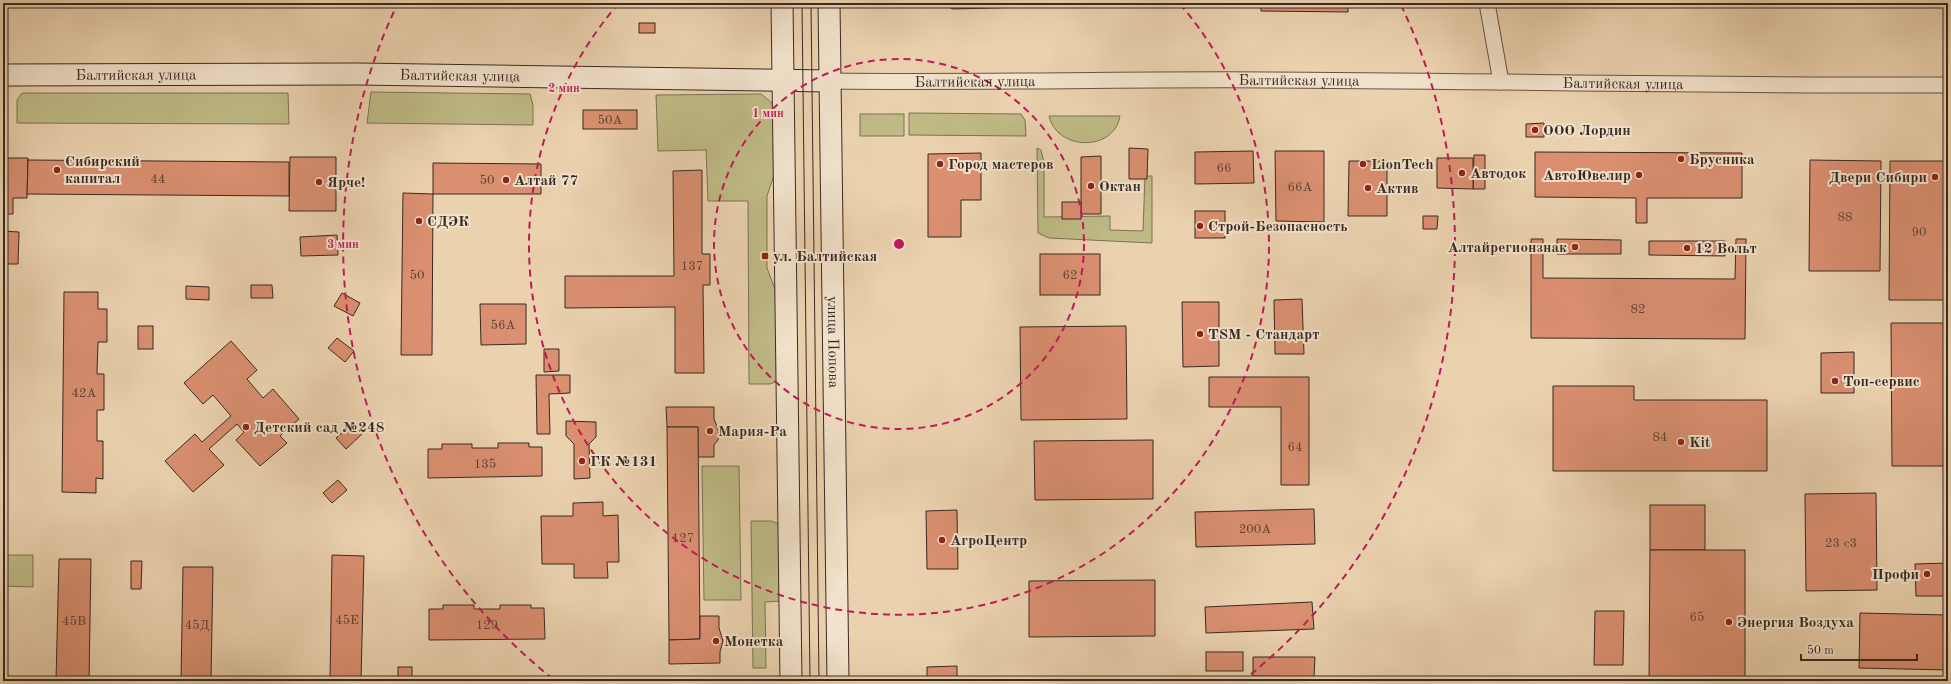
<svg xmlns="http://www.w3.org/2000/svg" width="1951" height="684" font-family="'Old Standard TT',serif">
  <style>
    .green { fill: #bfba86; stroke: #7c7254 }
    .building { fill: #da8f71; stroke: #392923 }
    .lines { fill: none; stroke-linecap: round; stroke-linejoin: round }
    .minor-casing { stroke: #665346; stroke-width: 17 }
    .secondary-casing { stroke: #392923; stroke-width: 23 }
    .minor { stroke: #f2e2cb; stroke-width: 15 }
    .secondary { stroke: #f2e2cb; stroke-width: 21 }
    .tram { stroke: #392923; stroke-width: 1 }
    .ring { fill: none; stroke: #c2185b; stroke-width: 2; stroke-dasharray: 7 5 }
    .poi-dot { fill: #8f2418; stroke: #f2e2cb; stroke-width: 1.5 }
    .labels { text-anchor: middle; stroke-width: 4; stroke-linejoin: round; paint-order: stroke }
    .number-label { font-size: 13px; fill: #614236 }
    .street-label { font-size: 15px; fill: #392923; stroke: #f2e2cb }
    .poi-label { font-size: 15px; font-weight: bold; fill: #392923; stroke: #f2e2cb; text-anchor: start }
    .centre { fill: #c2185b; stroke: #f2e2cb; stroke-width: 2 }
    .ring-label { font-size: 12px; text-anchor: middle; font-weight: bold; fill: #c2185b; stroke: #f2e2cb; stroke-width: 4; stroke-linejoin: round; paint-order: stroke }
  </style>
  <rect width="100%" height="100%" fill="#ebd2af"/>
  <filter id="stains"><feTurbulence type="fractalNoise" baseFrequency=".005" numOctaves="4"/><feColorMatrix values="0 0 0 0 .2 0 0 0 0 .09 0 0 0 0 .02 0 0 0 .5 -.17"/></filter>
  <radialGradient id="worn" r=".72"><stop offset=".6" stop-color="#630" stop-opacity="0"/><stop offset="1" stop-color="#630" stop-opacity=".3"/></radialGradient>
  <!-- green -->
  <g class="green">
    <polygon points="371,92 530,94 533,105 533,125 367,123"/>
    <polygon points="22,93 288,93 289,124 17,123 17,100"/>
    <polygon points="761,94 771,102 777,111 778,163 767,196 767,268 780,302 778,381 770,384 749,384 748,201 708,201 706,150 658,151 656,95"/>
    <polygon points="909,113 1021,114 1025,120 1026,136 909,135"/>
    <rect x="860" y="114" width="44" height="22"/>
    <path d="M1049 116H1120C1114 152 1057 151 1049 116Z"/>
    <polygon points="1037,148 1041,150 1044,163 1044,217 1110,216 1110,230 1143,231 1145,176 1152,176 1152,243 1049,238 1038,233"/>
    <polygon points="702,466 739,466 741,600 704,600"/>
    <polygon points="751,521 771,521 779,524 783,601 765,602 766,668 753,668"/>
    <polygon points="3,555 33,555 33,587 3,586"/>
  </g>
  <!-- building -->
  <g class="building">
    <polygon points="910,3 931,3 921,6 914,6"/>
    <polygon points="939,3 1062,3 1063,6 953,9"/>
    <polygon points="1261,3 1348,3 1348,12 1261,11"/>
    <rect x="639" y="23" width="16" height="10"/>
    <rect x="583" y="110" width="54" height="19"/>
    <polygon points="1544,123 1544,137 1526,137 1526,124"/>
    <polygon points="1129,148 1148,149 1147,179 1129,179"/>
    <polygon points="1253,151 1254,183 1195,184 1195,152"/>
    <polygon points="1275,151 1324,151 1324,222 1276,221"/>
    <polygon points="1535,152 1742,153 1742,198 1647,198 1647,223 1636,223 1636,198 1535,197"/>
    <polygon points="981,153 981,200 961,200 961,237 928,237 928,154"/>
    <polygon points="1474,155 1485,155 1485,189 1473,189"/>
    <polygon points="1101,156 1101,214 1081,214 1081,157"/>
    <polygon points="290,157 336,157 336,211 289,211"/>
    <polygon points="3,158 28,158 27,198 13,198 13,214 3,214"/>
    <polygon points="1437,158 1473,158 1473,189 1437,188"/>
    <polygon points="28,160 289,162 289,196 27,194"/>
    <polygon points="1810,160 1881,161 1880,271 1809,271"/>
    <polygon points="1349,161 1387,161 1387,216 1348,216"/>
    <polygon points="1890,161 1948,161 1948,300 1889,300"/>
    <polygon points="433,163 541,164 541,194 433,194"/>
    <polygon points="702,170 702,254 710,254 710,285 703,285 704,373 675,373 675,307 565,308 565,276 674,276 673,171"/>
    <polygon points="403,193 433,194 432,355 401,355"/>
    <rect x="1062" y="202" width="19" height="17"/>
    <rect x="1195" y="211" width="30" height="27"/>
    <polygon points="1423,216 1438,216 1437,229 1423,229"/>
    <polygon points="3,231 19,232 18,264 3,264"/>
    <polygon points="337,235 338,255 301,256 300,237"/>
    <polygon points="1531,239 1543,239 1543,278 1735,279 1736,239 1746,239 1745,339 1531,338"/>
    <polygon points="1557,239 1621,240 1621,254 1557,254"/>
    <polygon points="1649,241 1725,241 1725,256 1649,255"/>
    <rect x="1040" y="254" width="60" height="41"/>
    <polygon points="251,285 272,285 273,298 251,298"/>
    <polygon points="186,286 209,287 209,300 186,299"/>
    <polygon points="64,292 98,292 98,309 107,309 107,342 98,342 97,374 104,374 104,410 97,410 97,441 103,441 103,479 96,478 96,493 62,492"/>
    <polygon points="342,293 360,303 353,316 334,306"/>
    <polygon points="1302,299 1304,354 1275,354 1274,300"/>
    <polygon points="1182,302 1219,302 1219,366 1183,367"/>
    <polygon points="480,304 526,304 526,344 481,345"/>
    <polygon points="1891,323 1948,323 1948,466 1892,466"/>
    <rect x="138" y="326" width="15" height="23"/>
    <polygon points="1126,326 1127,419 1021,420 1020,327"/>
    <polygon points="337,338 354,351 345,362 328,348"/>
    <polygon points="231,341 257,370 247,379 263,398 273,389 299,419 280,436 287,443 260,466 236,440 244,432 237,424 209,449 224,465 193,492 165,461 195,434 202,442 231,416 213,395 203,404 184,383"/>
    <polygon points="544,349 559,349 559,371 544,372"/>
    <polygon points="1854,352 1854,393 1821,393 1821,353"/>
    <polygon points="536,375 570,375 570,393 549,394 550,434 537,434"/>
    <polygon points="1209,377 1309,377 1309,485 1281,485 1281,407 1209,407"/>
    <polygon points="1553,386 1634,386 1634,400 1767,400 1767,471 1553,471"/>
    <polygon points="666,407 714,407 714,419 719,432 718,440 714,445 714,457 698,457 698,427 667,427"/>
    <polygon points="566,421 596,422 596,437 589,444 590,478 574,479 574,444 566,436"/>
    <polygon points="352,424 362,434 346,449 336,438"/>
    <polygon points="667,427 698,427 700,639 669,640"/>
    <polygon points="1153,440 1153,499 1035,500 1034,441"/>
    <polygon points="498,443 529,443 529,447 542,447 542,476 428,478 428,449 442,449 442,444 472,444 472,448 498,448"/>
    <polygon points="338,480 347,490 332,503 323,493"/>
    <polygon points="1876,493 1877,590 1806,591 1805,494"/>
    <polygon points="603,502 603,516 618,515 619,562 607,562 608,578 574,578 574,564 542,564 541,516 573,516 573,503"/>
    <rect x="1650" y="505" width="55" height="45"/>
    <polygon points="1314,509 1315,544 1196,547 1195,512"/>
    <polygon points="957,510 958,569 927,569 926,511"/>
    <polygon points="1650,550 1745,550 1745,681 1649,681"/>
    <polygon points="332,555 364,556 361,681 330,681"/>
    <polygon points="59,559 91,559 89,681 56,681"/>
    <polygon points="131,561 142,561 141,589 131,589"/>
    <polygon points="1948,563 1948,596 1916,596 1915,564"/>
    <polygon points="183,567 213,567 211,681 181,681"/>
    <polygon points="1155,580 1155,636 1029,637 1029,581"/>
    <polygon points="1312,602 1314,629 1206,633 1205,607"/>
    <polygon points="443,605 474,605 474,609 500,609 500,605 531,605 531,608 544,608 545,639 429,640 429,609 443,609"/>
    <polygon points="1595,611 1624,611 1623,665 1594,665"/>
    <polygon points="1860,613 1948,615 1948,670 1859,668"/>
    <polygon points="700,616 719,616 719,628 723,641 720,652 720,663 669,664 669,640 700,639"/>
    <rect x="1206" y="652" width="37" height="19"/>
    <polygon points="1253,657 1315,657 1314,677 1253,676"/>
    <polygon points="957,666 957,681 927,681 927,667"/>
    <rect x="398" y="667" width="14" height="12"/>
  </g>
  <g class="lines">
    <defs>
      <g id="minor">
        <polyline points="1487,3 1501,82"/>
        <path id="s1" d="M830 81C976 83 1122 79 1268 80 1495 81 1721 86 1948 85"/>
      </g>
      <g id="secondary">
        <polyline points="782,3 791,681"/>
        <path id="s2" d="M829 3 838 681"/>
        <path id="s3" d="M3 75 358 74 830 81"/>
      </g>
    </defs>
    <!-- minor casing -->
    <use href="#minor" class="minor-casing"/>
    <!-- secondary casing -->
    <use href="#secondary" class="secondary-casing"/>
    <!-- minor -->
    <use href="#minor" class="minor"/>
    <!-- secondary -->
    <use href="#secondary" class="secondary"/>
    <!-- tram -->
    <g class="tram">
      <polyline points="802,3 810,681"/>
      <polyline points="811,3 819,681"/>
    </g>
  </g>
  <!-- distance rings -->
  <g class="ring">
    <circle cx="899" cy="244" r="185"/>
    <path d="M1180 4A370 370 0 1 1 618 4"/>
    <path d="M553 679A556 556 0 0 1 397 5M1401 5A556 556 0 0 1 1245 679"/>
  </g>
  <!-- markers -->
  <g class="poi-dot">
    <circle cx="1535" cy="130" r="4"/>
    <circle cx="1681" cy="159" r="4"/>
    <circle cx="940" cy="164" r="4"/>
    <circle cx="1363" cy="164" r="4"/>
    <circle cx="57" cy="170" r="4"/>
    <circle cx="1462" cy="173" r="4"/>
    <circle cx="1639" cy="175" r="4"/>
    <circle cx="1935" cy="177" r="4"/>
    <circle cx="506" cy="180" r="4"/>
    <circle cx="319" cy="182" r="4"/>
    <circle cx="1091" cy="186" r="4"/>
    <circle cx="1368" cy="188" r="4"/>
    <circle cx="419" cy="221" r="4"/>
    <circle cx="1200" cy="226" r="4"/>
    <circle cx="1575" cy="247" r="4"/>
    <circle cx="1687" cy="248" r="4"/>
    <rect x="761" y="252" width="8" height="8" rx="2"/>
    <circle cx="1200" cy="334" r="4"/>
    <circle cx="1835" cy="381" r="4"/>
    <circle cx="246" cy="427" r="4"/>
    <circle cx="710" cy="431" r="4"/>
    <circle cx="1681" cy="442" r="4"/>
    <circle cx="582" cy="461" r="4"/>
    <circle cx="942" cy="540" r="4"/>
    <circle cx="1927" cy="574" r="4"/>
    <circle cx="1729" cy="622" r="4"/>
    <circle cx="716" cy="641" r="4"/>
  </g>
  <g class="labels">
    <!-- number labels -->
    <g class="number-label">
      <text x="610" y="124">50А</text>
      <text x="1224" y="172">66</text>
      <text x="158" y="183">44</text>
      <text x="487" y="184">50</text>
      <text x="1300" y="191">66А</text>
      <text x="1845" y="221">88</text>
      <text x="1919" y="236">90</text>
      <text x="692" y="270">137</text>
      <text x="417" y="279">50</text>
      <text x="1070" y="279">62</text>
      <text x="1638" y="313">82</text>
      <text x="503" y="329">56А</text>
      <text x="84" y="397">42А</text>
      <text x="1660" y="441">84</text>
      <text x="1295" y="451">64</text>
      <text x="485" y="468">135</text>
      <text x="1255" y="533">200А</text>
      <text x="683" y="542">127</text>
      <text x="1841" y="547">23 с3</text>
      <text x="1697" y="621">65</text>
      <text x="347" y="624">45Е</text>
      <text x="74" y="625">45В</text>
      <text x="197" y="629">45Д</text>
      <text x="487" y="629">129</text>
    </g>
    <!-- street labels -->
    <g class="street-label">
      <text dy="5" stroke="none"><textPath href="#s3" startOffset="133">Балтийская улица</textPath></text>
      <text dy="5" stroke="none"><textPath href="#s3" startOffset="457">Балтийская улица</textPath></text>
      <text dy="5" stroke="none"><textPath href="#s1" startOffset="469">Балтийская улица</textPath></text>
      <text dy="5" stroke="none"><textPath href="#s1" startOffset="145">Балтийская улица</textPath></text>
      <text dy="5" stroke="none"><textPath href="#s1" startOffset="793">Балтийская улица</textPath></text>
      <text dy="5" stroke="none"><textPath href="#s2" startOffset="339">улица Попова</textPath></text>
    </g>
    <!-- poi labels -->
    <g class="poi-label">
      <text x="1543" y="135">ООО Лордин</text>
      <text x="1689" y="164">Брусника</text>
      <text x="65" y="166">Сибирский<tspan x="65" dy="17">капитал</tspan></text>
      <text x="948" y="169">Город мастеров</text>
      <text x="1371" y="169">LionTech</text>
      <text x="1470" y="178">Автодок</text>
      <text x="1631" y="180" text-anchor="end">АвтоЮвелир</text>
      <text x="1927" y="182" text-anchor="end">Двери Сибири</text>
      <text x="514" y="185">Алтай 77</text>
      <text x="327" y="187">Ярче!</text>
      <text x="1099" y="191">Октан</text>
      <text x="1376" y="193">Актив</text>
      <text x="427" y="226">СДЭК</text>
      <text x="1208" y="231">Строй-Безопасность</text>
      <text x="1567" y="252" text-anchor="end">Алтайрегионзнак</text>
      <text x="1695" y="253">12 Вольт</text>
      <text x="773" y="261">ул. Балтийская</text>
      <text x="1208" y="339">TSM - Стандарт</text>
      <text x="1843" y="386">Топ-сервис</text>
      <text x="254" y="432">Детский сад №248</text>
      <text x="718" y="436">Мария-Ра</text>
      <text x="1689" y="447">Kit</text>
      <text x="590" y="466">ГК №131</text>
      <text x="950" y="545">АгроЦентр</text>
      <text x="1919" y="579" text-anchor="end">Профи</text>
      <text x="1737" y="627">Энергия Воздуха</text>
      <text x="724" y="646">Монетка</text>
    </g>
  </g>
  <circle cx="899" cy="244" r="6" class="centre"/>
  <g class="ring-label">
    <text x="564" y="92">2 мин</text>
    <text x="768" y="117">1 мин</text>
    <text x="343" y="248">3 мин</text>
  </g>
  <!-- margin -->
  <rect width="1951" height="684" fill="none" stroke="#ebd2af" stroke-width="16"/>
  <rect x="4" y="4" width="1943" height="676" fill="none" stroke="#392923" stroke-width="2"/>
  <rect x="8" y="8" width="1935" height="668" fill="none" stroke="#392923"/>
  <!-- scale -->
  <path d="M1801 654v6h116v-6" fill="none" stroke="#392923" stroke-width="2"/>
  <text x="1807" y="654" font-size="12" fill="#392923" stroke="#f2e2cb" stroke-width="3" paint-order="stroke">50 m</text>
  <rect width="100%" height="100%" filter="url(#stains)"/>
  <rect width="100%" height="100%" fill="url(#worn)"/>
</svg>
